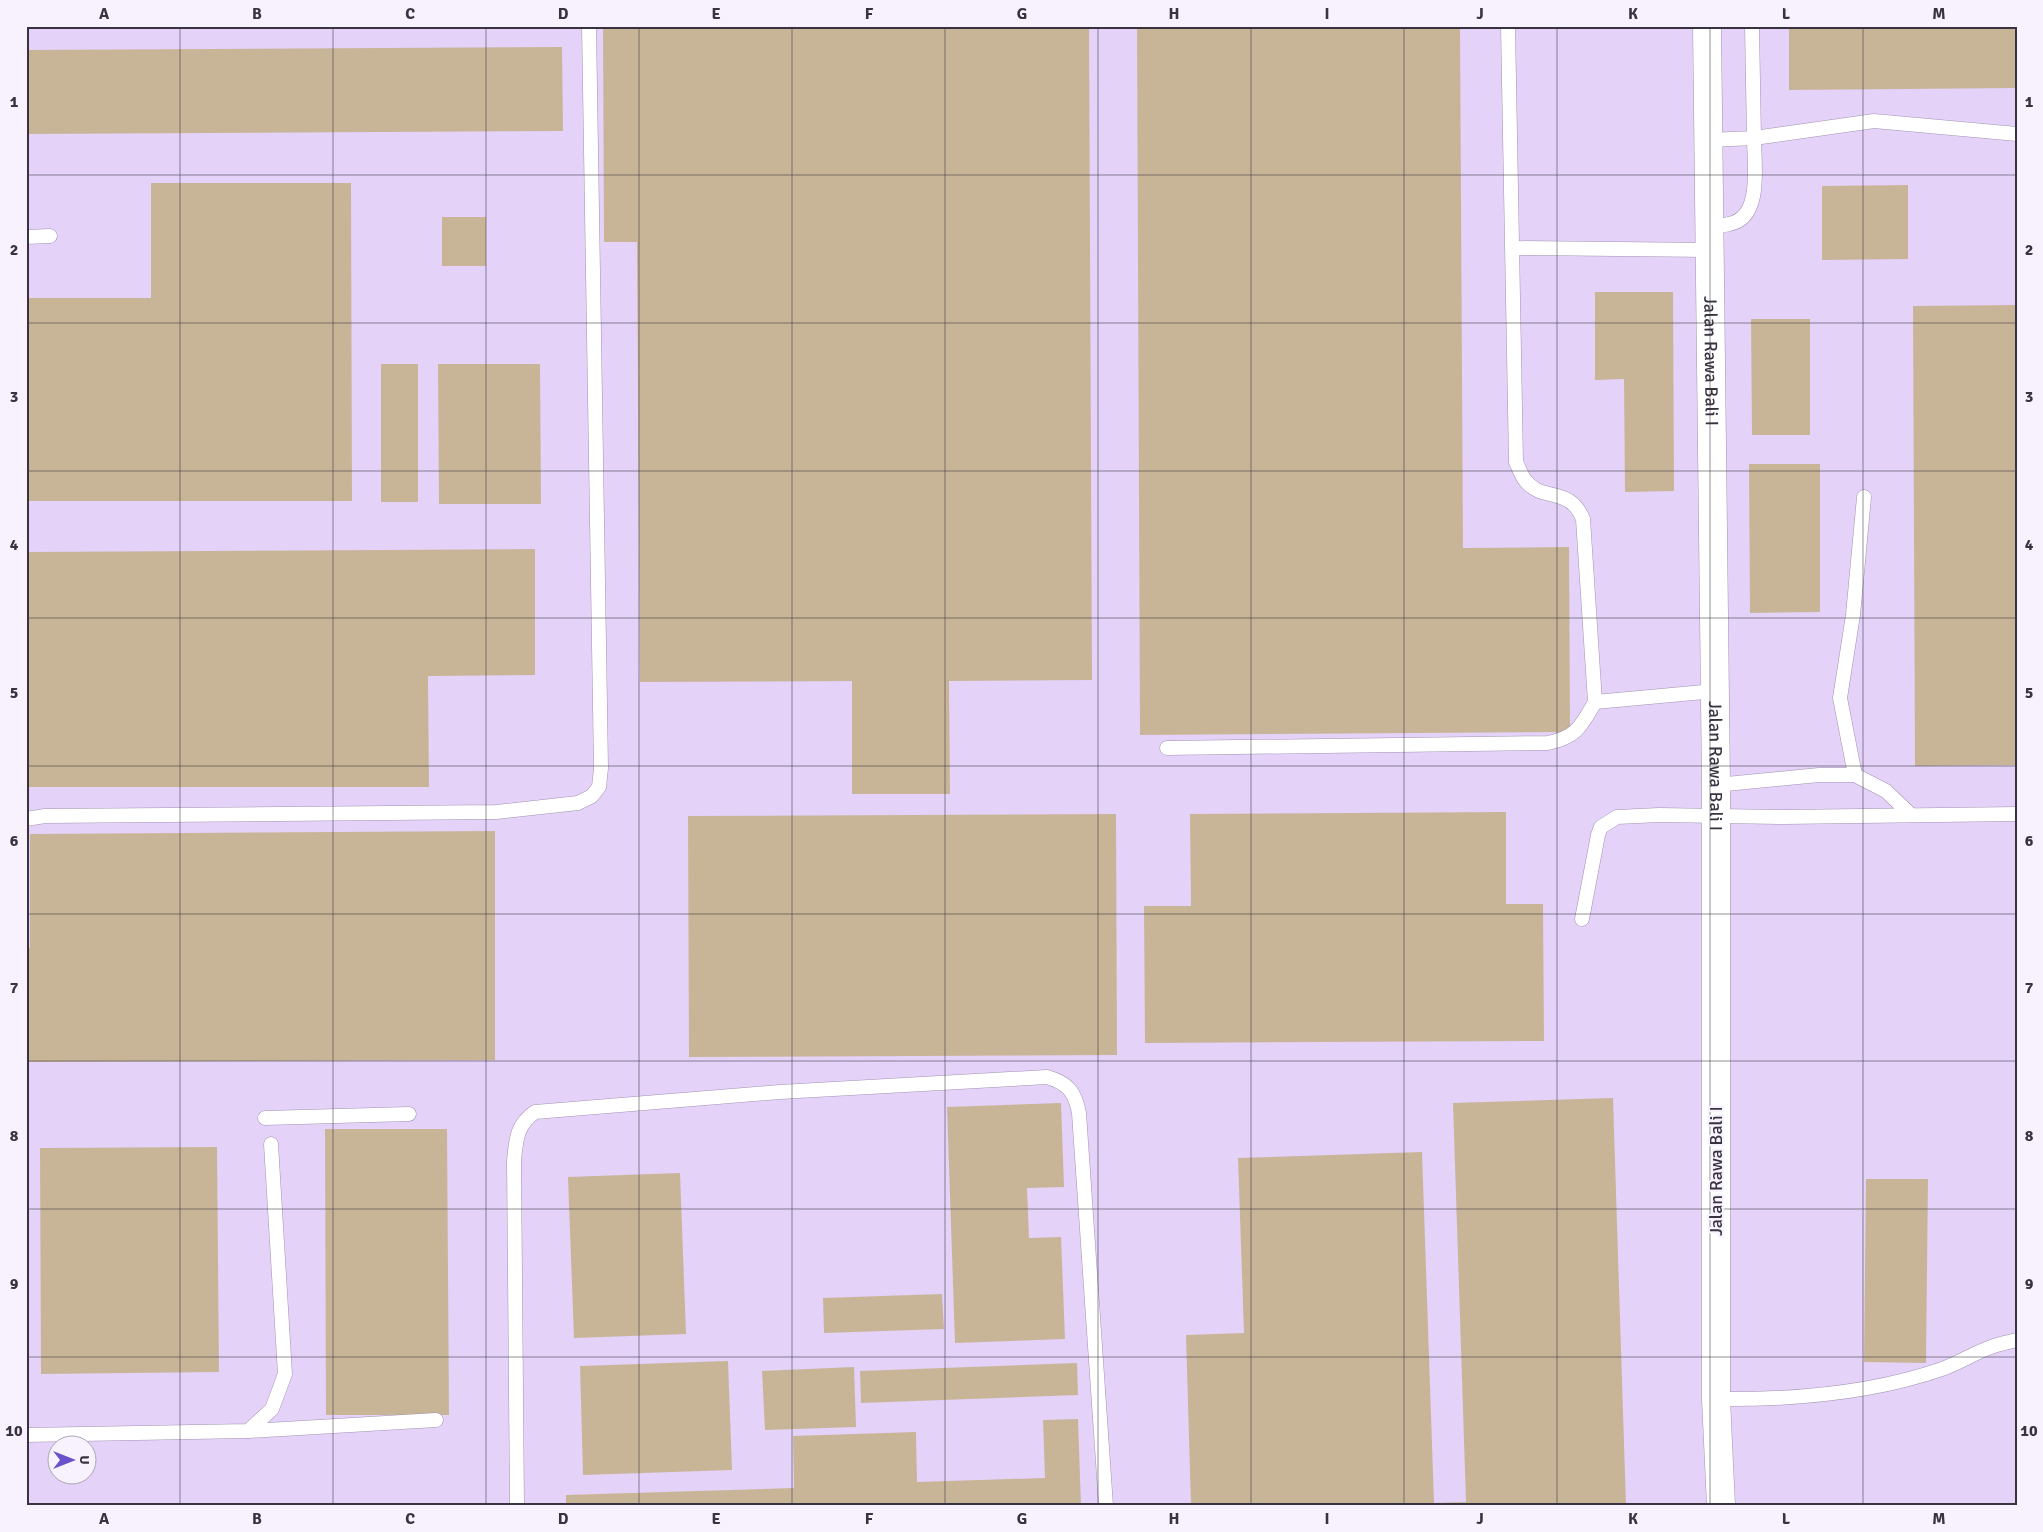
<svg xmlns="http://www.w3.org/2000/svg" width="2043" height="1532" font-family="Signika,sans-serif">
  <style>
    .built { fill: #e4d2f9; fill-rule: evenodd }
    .building { fill: #c8b598 }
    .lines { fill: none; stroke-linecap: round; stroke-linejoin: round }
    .service-casing { stroke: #a193b1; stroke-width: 15 }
    .minor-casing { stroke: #a193b1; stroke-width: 29 }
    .service { stroke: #fff; stroke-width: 14 }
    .minor { stroke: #fff; stroke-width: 28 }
    .grid { fill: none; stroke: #393340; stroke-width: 1; stroke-opacity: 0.55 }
    .labels { text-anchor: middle; stroke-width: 4.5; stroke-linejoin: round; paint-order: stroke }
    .street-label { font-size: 18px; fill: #393340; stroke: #f8f2ff }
    .neatline { fill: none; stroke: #393340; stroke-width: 2 }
    .grid-label { font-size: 16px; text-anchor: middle; font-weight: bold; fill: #393340 }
  </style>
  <rect width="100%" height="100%" fill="#eee2fc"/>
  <!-- built -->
  <path class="built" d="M26 26H2017V1506H26ZM58 1444H88V1474H58Z"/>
  <!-- building -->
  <g class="building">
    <polygon points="603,26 1089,26 1092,680 949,681 950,794 852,794 852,681 640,682 637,242 604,242"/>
    <polygon points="1137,26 1460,26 1463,548 1569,547 1570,732 1140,735"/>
    <polygon points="1789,26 2017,26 2017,88 1789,90"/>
    <polygon points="562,47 563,131 26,134 26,50"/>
    <polygon points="151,183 351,183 352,501 26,501 26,298 151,298"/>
    <polygon points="1908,185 1908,259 1822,260 1822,186"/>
    <rect x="442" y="217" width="44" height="49"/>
    <polygon points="1595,292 1673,292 1674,491 1625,492 1624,379 1595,380"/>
    <polygon points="2017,305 2017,765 1915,766 1913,306"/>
    <polygon points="1751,319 1810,319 1810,435 1752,435"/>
    <rect x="381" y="364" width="37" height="138"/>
    <polygon points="438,364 540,364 541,504 439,504"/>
    <polygon points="1749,464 1820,464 1820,612 1750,613"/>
    <polygon points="535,549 535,675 428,676 429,787 26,787 26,552"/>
    <polygon points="1506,812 1506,904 1543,904 1544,1041 1145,1043 1144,906 1191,906 1190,814"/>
    <polygon points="1116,814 1117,1055 689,1057 688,816"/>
    <polygon points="495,831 495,1060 26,1062 26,948 30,948 30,834"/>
    <polygon points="1613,1098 1626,1506 1191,1506 1186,1335 1244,1333 1238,1158 1422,1152 1434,1503 1466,1502 1453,1103"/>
    <polygon points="1061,1103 1064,1187 1027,1188 1029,1238 1061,1237 1065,1339 955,1343 947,1107"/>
    <polygon points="325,1129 447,1129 449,1415 326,1415"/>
    <polygon points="217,1147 219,1372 41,1374 40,1148"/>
    <polygon points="680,1173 686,1334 574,1338 568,1177"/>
    <polygon points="1866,1179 1928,1179 1926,1363 1864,1362"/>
    <polygon points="942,1294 944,1329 824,1333 823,1298"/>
    <polygon points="728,1361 732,1470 583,1475 580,1366"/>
    <polygon points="1077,1363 1078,1395 861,1403 860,1371"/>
    <polygon points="854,1367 856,1427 765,1430 762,1371"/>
    <polygon points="1078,1419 1081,1506 566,1506 566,1495 794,1488 793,1436 916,1432 917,1482 1045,1478 1043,1420"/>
  </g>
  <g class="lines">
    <defs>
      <g id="service">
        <path d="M1508 26 1516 462C1519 468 1521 475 1525 480 1542 503 1569 485 1583 519L1595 702 1715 691"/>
        <polyline points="1709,140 1754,138 1752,26"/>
        <path d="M1710 225C1716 225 1723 226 1729 224 1763 218 1754 164 1754 138L1874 121 2017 134"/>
        <polyline points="26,237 50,236"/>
        <polyline points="1513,248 1710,250"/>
        <path d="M1167 748 1548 743C1577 737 1581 726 1595 702"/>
        <polyline points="1855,775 1886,791 1911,815"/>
        <polyline points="1716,785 1819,775 1855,775 1840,698 1853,615 1864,497"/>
        <polyline points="26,819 45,816 496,812 578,803 592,796 599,787 601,768 589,26"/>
        <polyline points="1582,919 1598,835 1601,827 1617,817 1659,815 1783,817 2017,814"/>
        <polyline points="265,1118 409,1114"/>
        <path d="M1716 1399C1792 1400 1870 1394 1942 1369 1959 1363 1974 1353 1991 1347 1999 1344 2008 1342 2017 1340"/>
        <polyline points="248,1431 436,1420"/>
        <polyline points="26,1435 248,1431 272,1409 285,1374 271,1144"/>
        <path d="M517 1506 514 1161C516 1141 516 1125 535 1112L780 1092 1047 1077C1068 1083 1075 1092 1079 1113L1106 1506"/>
      </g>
      <g id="minor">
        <path id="s1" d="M1707 26 1716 785V1399L1721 1506"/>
      </g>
    </defs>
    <!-- service casing -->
    <use href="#service" class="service-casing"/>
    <!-- minor casing -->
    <use href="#minor" class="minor-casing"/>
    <!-- service -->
    <use href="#service" class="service"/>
    <!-- minor -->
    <use href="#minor" class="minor"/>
  </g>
  <!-- grid -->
  <path class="grid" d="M180 26V1506M333 26V1506M486 26V1506M639 26V1506M792 26V1506M945 26V1506M1098 26V1506M1251 26V1506M1404 26V1506M1557 26V1506M1710 26V1506M1863 26V1506M26 175H2017M26 323H2017M26 471H2017M26 618H2017M26 766H2017M26 914H2017M26 1061H2017M26 1209H2017M26 1357H2017"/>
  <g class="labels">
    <!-- street labels -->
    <g class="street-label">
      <text dy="6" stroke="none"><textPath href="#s1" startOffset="335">Jalan Rawa Bali I</textPath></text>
      <text dy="6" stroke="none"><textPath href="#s1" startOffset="740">Jalan Rawa Bali I</textPath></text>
      <text transform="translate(1716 1171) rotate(-90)" y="6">Jalan Rawa Bali I</text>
    </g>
  </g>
  <!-- border -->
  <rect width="2043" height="1532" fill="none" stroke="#f8f2ff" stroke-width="55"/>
  <!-- north arrow -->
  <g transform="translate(72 1460) rotate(90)"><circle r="24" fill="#f8f2ff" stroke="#aca6b3"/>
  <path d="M0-4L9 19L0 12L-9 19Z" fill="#6b51ca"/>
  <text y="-8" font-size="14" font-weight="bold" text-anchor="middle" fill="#393340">U</text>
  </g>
  <rect x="28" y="28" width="1988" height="1476" class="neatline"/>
  <g class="grid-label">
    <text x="104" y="19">A</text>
    <text x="257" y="19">B</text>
    <text x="410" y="19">C</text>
    <text x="563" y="19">D</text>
    <text x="716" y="19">E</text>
    <text x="869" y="19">F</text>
    <text x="1022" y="19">G</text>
    <text x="1174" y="19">H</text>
    <text x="1327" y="19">I</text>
    <text x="1480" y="19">J</text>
    <text x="1633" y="19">K</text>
    <text x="1786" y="19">L</text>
    <text x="1939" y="19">M</text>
    <text x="14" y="107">1</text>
    <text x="2029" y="107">1</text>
    <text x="14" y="255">2</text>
    <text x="2029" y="255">2</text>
    <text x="14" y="402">3</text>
    <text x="2029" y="402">3</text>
    <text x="14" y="550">4</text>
    <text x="2029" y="550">4</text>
    <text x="14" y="698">5</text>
    <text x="2029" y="698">5</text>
    <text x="14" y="846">6</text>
    <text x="2029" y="846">6</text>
    <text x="14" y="993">7</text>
    <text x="2029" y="993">7</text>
    <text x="14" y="1141">8</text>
    <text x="2029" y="1141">8</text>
    <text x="14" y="1289">9</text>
    <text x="2029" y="1289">9</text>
    <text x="14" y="1436">10</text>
    <text x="2029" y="1436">10</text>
    <text x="104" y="1524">A</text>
    <text x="257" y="1524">B</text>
    <text x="410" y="1524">C</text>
    <text x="563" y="1524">D</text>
    <text x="716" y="1524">E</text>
    <text x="869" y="1524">F</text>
    <text x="1022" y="1524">G</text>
    <text x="1174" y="1524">H</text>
    <text x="1327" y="1524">I</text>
    <text x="1480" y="1524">J</text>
    <text x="1633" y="1524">K</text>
    <text x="1786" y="1524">L</text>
    <text x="1939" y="1524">M</text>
  </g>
</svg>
